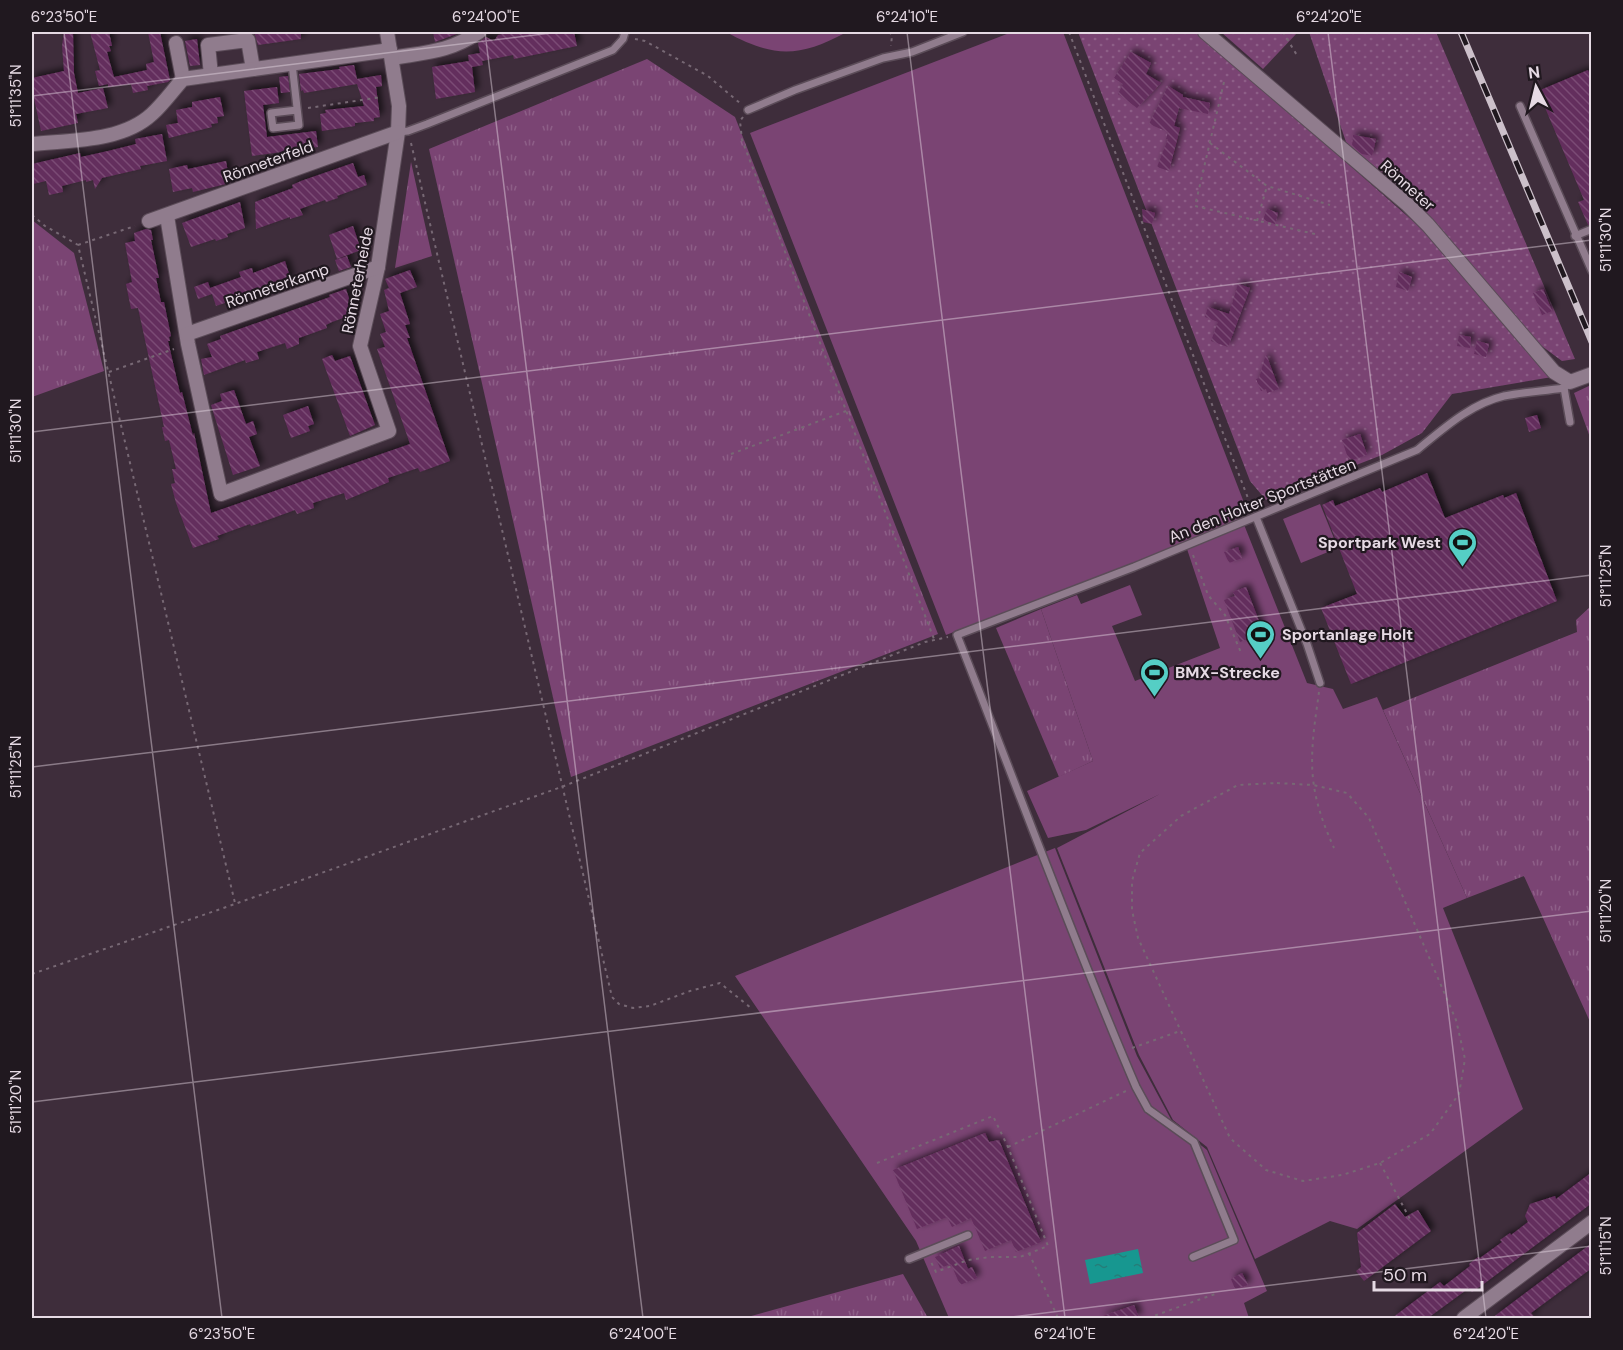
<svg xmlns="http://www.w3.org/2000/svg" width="1623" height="1350" font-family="'DM Sans',sans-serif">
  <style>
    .grass { fill: url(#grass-tufts) }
    .garden { fill: url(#garden-dots) }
    .pitch { fill: #7a4473 }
    .water { fill: url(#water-ripples) }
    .building { fill: url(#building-back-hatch); filter: url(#shadow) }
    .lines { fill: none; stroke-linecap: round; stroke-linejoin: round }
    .service-casing { stroke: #5b4c58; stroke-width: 10 }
    .minor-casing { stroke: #5b4c58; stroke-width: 16 }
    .path { stroke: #776874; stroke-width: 2; stroke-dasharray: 3 4.5; stroke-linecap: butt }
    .service { stroke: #907c8d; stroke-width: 7 }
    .minor { stroke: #907c8d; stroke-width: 14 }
    .rail-casing { stroke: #ccc0ca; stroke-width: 7 }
    .rail { stroke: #20181f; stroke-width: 4.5; stroke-dasharray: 14; stroke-linecap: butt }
    .ticks { fill: none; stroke: #e6dae4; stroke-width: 1.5; stroke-opacity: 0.45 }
    .labels { text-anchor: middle; stroke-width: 4.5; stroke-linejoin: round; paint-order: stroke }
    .street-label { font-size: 16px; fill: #e6dae4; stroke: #20181f }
    .poi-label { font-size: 16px; font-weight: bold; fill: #e6dae4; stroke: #20181f; text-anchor: start }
    .neatline { fill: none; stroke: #e6dae4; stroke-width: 2 }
    .ticks-label { font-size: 15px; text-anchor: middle; fill: #e6dae4 }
  </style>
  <defs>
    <pattern id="grass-tufts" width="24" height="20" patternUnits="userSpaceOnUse" patternTransform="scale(1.5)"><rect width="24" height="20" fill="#7a4473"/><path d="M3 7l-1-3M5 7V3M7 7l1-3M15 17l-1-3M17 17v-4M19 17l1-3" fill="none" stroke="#8d5e87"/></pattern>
    <pattern id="garden-dots" width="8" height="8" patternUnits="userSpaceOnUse" patternTransform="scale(1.5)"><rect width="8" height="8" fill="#7a4473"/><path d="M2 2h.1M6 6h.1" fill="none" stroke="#8d5e87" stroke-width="1.8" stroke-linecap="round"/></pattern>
    <pattern id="water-ripples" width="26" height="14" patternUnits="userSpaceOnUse" patternTransform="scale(1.5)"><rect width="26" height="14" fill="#179790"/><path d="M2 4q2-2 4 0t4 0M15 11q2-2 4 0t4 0" fill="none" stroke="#257d79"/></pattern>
    <pattern id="building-back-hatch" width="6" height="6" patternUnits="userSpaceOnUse" patternTransform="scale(1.5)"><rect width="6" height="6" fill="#642d5d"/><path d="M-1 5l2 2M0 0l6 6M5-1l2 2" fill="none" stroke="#7a4b74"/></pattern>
    <filter id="shadow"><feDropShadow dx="4" dy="-4" stdDeviation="3" flood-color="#0009"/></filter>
  </defs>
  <rect width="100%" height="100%" fill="#3e2d3b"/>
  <!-- grass -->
  <g class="grass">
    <polygon points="647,59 735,117 938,634 571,777 429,149"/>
    <polygon points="411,162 432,256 395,268"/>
    <polygon points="32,220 74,253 104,371 32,397"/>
    <polygon points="1591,385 1591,440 1574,393"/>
    <polygon points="1591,606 1591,1024 1524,876 1467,898 1383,710 1577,632 1576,620"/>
    <polygon points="1041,609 1093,761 1059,777 996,628"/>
    <polygon points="903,1274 928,1318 744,1318"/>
  </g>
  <!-- garden -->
  <g class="garden">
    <polygon points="1078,32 1198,32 1422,229 1552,377 1452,394 1422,433 1382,455 1266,500 1250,481"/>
    <polygon points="1221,32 1298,32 1263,69"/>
    <polygon points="1309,32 1436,32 1575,359 1562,361 1539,344 1418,204 1346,142"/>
  </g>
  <!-- pitch -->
  <g class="pitch">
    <path d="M726 32H847C798 58 774 58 726 32Z"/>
    <polygon points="1012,32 1063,32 1243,500 1241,517 1307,683 1333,689 1343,709 1377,697 1467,898 1443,908 1523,1109 1357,1229 1330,1221 1255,1259 1207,1147 1173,1120 1139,1055 1057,848 1160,794 1086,830 1048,838 1027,791 1093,761 1041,609 1077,595 1081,604 1130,585 1142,615 1112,626 1135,681 1220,648 1185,543 946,635 750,133"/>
    <polygon points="1320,504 1338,548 1301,563 1283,519"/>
    <polygon points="1055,848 1137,1056 1173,1123 1207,1150 1267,1291 1244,1303 1249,1318 949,1318 916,1241 735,976"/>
  </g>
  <!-- water -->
  <polygon class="water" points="1138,1249 1143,1273 1090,1284 1085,1260"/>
  <!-- building -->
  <g class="building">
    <polygon points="64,32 73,32 74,73 78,93 103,88 108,108 76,114 78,123 41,131 32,89 32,78 64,71 62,46"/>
    <polygon points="90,32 109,32 112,46 109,46 111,51 107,52 114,77 147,70 146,64 154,62 148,32 160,32 170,80 168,82 147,86 148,90 133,93 131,84 108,87 108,84 99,86 95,71 100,70"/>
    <polygon points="254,32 301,32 301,39 258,45"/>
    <polygon points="433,32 462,32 435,42"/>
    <polygon points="512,32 574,32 577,46 514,59 513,55 482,61 483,65 472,67 475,92 436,99 432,67 469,61 468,55 480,53 478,43 486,37 494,41 498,35"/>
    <polygon points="197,39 200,65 190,66 185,41"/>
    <polygon points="1131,52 1151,63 1146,74 1161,83 1137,108 1118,94 1123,84 1114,78"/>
    <polygon points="354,65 357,79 381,75 382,86 376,87 380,117 374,118 374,121 355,123 355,126 322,131 320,114 326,113 325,110 364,106 357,84 304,93 303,90 301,91 299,74 340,69 339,67"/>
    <polygon points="1588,70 1592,79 1592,224 1588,225 1578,202 1584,200 1538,91"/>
    <polygon points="288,76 290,92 281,93 279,77"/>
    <polygon points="1168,86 1183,95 1183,97 1210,103 1208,114 1179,108 1174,126 1180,128 1169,171 1157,167 1168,139 1166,139 1168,132 1149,124"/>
    <polygon points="277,87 279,103 263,105 267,137 316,131 318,147 252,156 244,91"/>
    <polygon points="220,97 224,116 217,117 218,123 211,124 212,127 169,138 166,125 178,123 176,110 192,107 192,102"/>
    <polygon points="162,134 167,161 140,166 141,169 102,178 95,189 93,180 86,182 86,180 62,186 63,192 49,195 46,181 33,184 32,164 80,153 81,157 108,151 136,144 135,139"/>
    <polygon points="1353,135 1376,139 1372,156 1362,154 1352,146"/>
    <polygon points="226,161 230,183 193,192 192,188 173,192 169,169 187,165 188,169"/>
    <polygon points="353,163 358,177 364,175 367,185 337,196 338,198 326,202 325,200 300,209 303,215 290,219 290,217 256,229 255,202 293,188 292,185 301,181"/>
    <polygon points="240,202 245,228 227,234 228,237 216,241 215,239 191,247 182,223"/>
    <polygon points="1142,209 1155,213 1152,224 1143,222"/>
    <polygon points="1267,209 1278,213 1275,224 1263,220"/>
    <polygon points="353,226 361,250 337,259 329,235"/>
    <polygon points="146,229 151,230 153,240 151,240 159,278 156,278 161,302 164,302 171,336 169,337 170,341 168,341 180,393 182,392 193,436 194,433 211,513 410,444 377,349 385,347 380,334 386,332 380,314 389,311 384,290 389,288 385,279 410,270 417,287 400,293 410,324 405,325 410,338 407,338 450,461 420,472 418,468 388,478 389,482 346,500 344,493 313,503 314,508 297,514 295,510 251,526 250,524 217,536 219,539 193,548 176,503 171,484 175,483 172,469 176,469 169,440 165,441 162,427 164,427 138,308 131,309 126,284 132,282 125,243 135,241 134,233"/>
    <polygon points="347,256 351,267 339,271 335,260"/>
    <polygon points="285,261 291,280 216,306 212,294 198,299 194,287 208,282 210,288 241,277 239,272 252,268 253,273"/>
    <polygon points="1399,272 1412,277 1408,291 1396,287"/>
    <polygon points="1238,284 1250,288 1228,347 1211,341 1218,322 1205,317 1208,307 1229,314"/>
    <polygon points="346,289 354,314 332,322 326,325 327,328 299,338 299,344 287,349 285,343 257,352 259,359 246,363 245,360 204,375 201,359 212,357 207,344 221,339 220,336 330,297 329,295"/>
    <polygon points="1543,289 1552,311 1542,315 1533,293"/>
    <polygon points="1459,335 1471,337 1470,348 1457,346"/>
    <polygon points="1477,341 1489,344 1486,357 1474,354"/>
    <polygon points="1266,354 1279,389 1267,393 1266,389 1261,391 1256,379 1259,378"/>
    <polygon points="332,355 335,361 350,356 375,425 350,436 322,359"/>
    <polygon points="234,390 246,424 253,421 257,434 249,437 260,466 233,475 211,405 222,401 220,394"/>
    <polygon points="308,406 314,424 308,426 310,431 291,438 283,415"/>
    <polygon points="1537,415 1541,428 1529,432 1525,418"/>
    <polygon points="1360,434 1367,455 1349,461 1342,440"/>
    <polygon points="1427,473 1445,518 1503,495 1504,498 1516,493 1557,601 1351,684 1321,608 1357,594 1322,505 1333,500 1335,506 1380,488 1382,492"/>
    <polygon points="1238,547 1242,558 1229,563 1224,552"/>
    <polygon points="1246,587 1262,629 1249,633 1251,638 1240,642 1224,600 1235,596 1233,592"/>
    <polygon points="985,1133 989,1142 999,1140 1041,1242 1016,1252 1011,1240 985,1251 971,1218 952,1227 947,1217 917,1229 893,1170"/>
    <polygon points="1592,1172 1592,1203 1481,1286 1472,1292 1469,1288 1428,1318 1392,1318 1440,1282 1444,1286 1470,1266 1469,1264 1478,1257 1480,1258 1502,1242 1500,1240 1510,1233 1511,1235 1528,1222 1525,1216 1530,1204 1555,1196 1556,1199"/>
    <polygon points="1395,1204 1405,1217 1418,1210 1431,1231 1364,1281 1356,1271 1361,1267 1357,1233"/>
    <polygon points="1592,1243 1592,1268 1531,1313 1535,1318 1492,1318"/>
    <polygon points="959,1246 968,1269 972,1267 977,1278 960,1285 951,1264 940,1268 935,1257"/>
    <polygon points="1242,1273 1248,1285 1235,1289 1231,1279"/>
    <polygon points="1134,1305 1139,1318 1100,1318 1100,1317"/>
  </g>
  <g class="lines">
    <defs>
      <g id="service">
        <polyline points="292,64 299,125 273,128 271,113 297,110"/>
        <polyline points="1520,106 1592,271"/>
        <polyline points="748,110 795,90 883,58 912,52 963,32"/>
        <polyline points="398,132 408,131 427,124 613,50 623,39 625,32"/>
        <polyline points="1575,236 1592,229"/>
        <polyline points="1564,388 1570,422"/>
        <polyline points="1256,517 1307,644 1320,683"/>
        <path d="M1193 1257 1234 1240 1194 1142 1148 1109 1136 1087C1072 938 1017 786 957 635L1134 567 1417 450C1443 429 1470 404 1504 396 1524 392 1544 391 1564 388L1570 382"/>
        <polyline points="909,1259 968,1235"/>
      </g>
      <g id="minor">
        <polyline points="1205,32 1408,205 1428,225 1554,372 1570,382 1592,374"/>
        <polyline points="176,43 183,79"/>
        <path d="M392 58C427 52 449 52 479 32"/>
        <polyline points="211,75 208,45 248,40 253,69"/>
        <path d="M32 144C70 140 122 142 152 114 164 103 173 90 183 79L390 50"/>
        <polyline points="167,216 188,344 221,494 389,431 360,346 378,267 398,132 399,106 387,32"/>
        <polyline points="149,221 398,132"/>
        <polyline points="187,334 378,267"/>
        <polyline points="1464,1318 1592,1222"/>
      </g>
    </defs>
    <!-- service casing -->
    <use href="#service" class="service-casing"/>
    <!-- minor casing -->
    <use href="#minor" class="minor-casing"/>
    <!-- path -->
    <g class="path">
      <polyline points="889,32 892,35 891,46"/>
      <polyline points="1069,32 1251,506"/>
      <polyline points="1283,32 1298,57"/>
      <polyline points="635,39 645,41 708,76 741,104"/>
      <polyline points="1224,82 1195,206 1319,235"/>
      <polyline points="308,108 382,97"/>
      <polyline points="743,117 740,121 742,140 934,639"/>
      <polyline points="411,143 612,997 619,1004 633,1008 650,1006 690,991 720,983 751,1008"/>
      <polyline points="1210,143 1267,186 1330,205"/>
      <polyline points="32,215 45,226 78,245 235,903"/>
      <polyline points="1257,221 1267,186"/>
      <polyline points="78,245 135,226"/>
      <polyline points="109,372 174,349"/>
      <polyline points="731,454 846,411"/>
      <polyline points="1193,555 1208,595 1225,615 1242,655"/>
      <path d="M1319 692C1315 722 1309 755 1314 786 1317 807 1325 828 1334 848"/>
      <polygon points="1277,783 1313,785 1347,793 1369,818 1456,1020 1465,1059 1459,1094 1430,1134 1380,1163 1342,1175 1303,1181 1266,1170 1230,1138 1138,938 1132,910 1132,881 1140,853 1181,816 1238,785"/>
      <polyline points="32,974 235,904 564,786 925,642 948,637"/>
      <polyline points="1132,1048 1180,1031"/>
      <polyline points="1008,1147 1128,1090"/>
      <polyline points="877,1163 993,1116 1008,1147 1048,1246 1020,1257 990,1257 968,1260 936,1272 931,1262"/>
      <polyline points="1380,1163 1410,1219"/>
      <polyline points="1029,1253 1058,1318"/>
      <polyline points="1148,1318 1215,1294"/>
    </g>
    <!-- service -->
    <use href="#service" class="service"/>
    <!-- minor -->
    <use href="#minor" class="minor"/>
    <defs>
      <polyline id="rail" points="1461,32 1592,342"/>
    </defs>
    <!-- rail casing -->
    <use href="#rail" class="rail-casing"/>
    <!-- rail -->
    <use href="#rail" class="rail"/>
  </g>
  <!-- ticks -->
  <path class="ticks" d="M64 32 222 1318M485 32 643 1318M907 32 1065 1318M1328 32 1486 1318M32 96 560 32M32 432 1592 240M32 767 1592 575M32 1102 1592 911M1003 1318 1592 1246"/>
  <!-- icons -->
  <defs>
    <symbol id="stadium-pin" viewBox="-11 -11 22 30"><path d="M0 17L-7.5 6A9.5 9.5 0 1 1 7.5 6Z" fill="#55cec5" stroke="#20181f"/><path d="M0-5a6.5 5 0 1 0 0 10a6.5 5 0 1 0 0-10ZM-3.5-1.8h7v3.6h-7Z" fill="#111"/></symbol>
  </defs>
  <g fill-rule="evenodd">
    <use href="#stadium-pin" x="1446" y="526" width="33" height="45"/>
    <use href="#stadium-pin" x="1244" y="618" width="33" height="45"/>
    <use href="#stadium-pin" x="1138" y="656" width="33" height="45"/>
  </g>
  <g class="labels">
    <!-- street labels -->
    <g class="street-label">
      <text transform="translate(268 161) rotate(-20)" y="6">Rönneterfeld</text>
      <text transform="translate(1408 185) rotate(42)" y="6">Rönneter</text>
      <text transform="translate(357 280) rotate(-79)" y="6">Rönneterheide</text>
      <text transform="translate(277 285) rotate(-19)" y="6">Rönneterkamp</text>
      <text transform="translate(1262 500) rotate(-22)" y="6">An den Holter Sportstätten</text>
    </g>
    <!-- poi labels -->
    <g class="poi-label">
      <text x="1441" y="548" text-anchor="end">Sportpark West</text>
      <text x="1282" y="640">Sportanlage Holt</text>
      <text x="1175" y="678">BMX-Strecke</text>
    </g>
  </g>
  <!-- border -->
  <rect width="1623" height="1350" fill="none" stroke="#20181f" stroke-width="66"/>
  <!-- north arrow -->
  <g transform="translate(1536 87) rotate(353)" stroke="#20181f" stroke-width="4.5" paint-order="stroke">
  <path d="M0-4.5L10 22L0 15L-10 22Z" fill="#e6dae4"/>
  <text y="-9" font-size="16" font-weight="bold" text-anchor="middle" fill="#e6dae4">N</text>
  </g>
  <!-- scale -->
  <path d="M1374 1281v9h108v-9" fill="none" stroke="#e6dae4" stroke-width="3"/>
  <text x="1383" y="1281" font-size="18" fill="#e6dae4" stroke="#20181f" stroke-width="4.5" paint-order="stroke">50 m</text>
  <rect x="33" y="33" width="1557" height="1284" class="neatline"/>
  <g class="ticks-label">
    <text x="64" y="22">6°23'50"E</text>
    <text x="486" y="22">6°24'00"E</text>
    <text x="907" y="22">6°24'10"E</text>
    <text x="1329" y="22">6°24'20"E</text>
    <text transform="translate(16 96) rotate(-90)" y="5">51°11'35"N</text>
    <text transform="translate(1606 240) rotate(-90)" y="5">51°11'30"N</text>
    <text transform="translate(16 431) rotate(-90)" y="5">51°11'30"N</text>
    <text transform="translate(1606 576) rotate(-90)" y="5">51°11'25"N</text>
    <text transform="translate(16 767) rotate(-90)" y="5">51°11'25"N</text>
    <text transform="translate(1606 911) rotate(-90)" y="5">51°11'20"N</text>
    <text transform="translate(16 1102) rotate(-90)" y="5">51°11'20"N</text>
    <text transform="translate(1606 1246) rotate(-90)" y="5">51°11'15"N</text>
    <text x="222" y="1339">6°23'50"E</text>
    <text x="643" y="1339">6°24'00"E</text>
    <text x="1065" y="1339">6°24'10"E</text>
    <text x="1486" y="1339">6°24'20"E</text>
  </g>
</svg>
